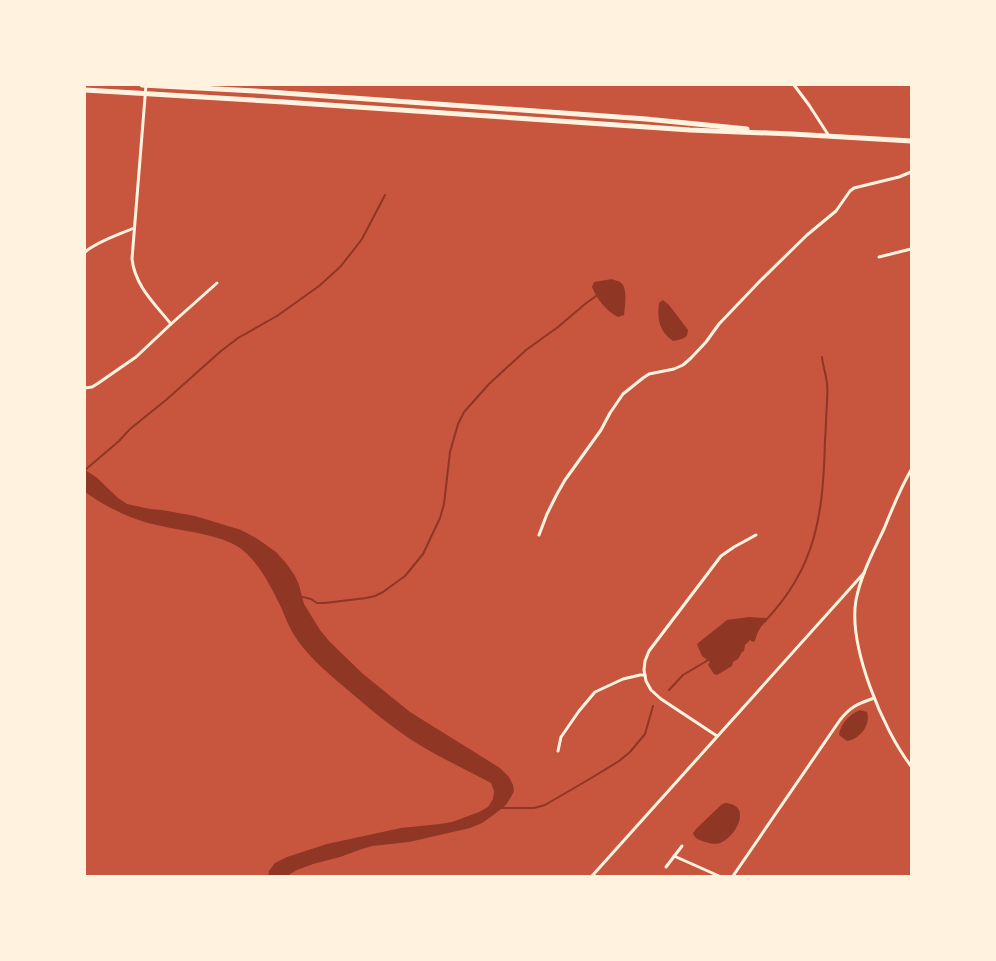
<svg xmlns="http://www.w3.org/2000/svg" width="996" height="961" font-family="'Roboto Serif',serif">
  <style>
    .water { fill: #8f3625 }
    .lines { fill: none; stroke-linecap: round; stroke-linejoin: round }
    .stream { stroke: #8f3625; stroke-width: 2 }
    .minor { stroke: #fff3e0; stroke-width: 3 }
    .primary { stroke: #fff3e0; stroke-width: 5 }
  </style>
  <rect width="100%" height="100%" fill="#c8553d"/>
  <!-- water -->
  <g class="water">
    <path d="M612 279C616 281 621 281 623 285 627 291 625 307 624 315L618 317C606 311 597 299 592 287L594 282Z"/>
    <path d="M663 300 669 305 688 330 687 336 682 339 673 341C659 331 657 319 659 303Z"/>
    <path d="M85 470 96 477 118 498 127 504 150 509 162 510 195 516 241 530 256 538 276 552 286 563 295 576 299 585 304 604 320 630 329 641 363 674 410 712 500 768 509 777 513 785 514 791 511 797 506 805 492 816 482 823 470 828 409 842 372 846 359 850 340 857 313 864 297 870 287 876H268L269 871 275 863 287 857 327 844 401 828 440 824 452 822 479 812 488 807 493 799 494 791 491 783C467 770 441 758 418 744 393 728 371 710 349 691 331 676 312 660 298 641 290 630 286 619 281 607 271 587 259 562 240 548 220 534 181 531 157 525 132 520 106 507 85 492Z"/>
    <path d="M749 617 766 618 767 621C760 626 757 633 755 641L753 642 750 640 745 645 744 651 742 652 738 659 733 662 732 666 717 675 714 674 708 665 710 662 702 656 697 644 727 620Z"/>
    <path d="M860 710 867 712C871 725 860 739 847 741L839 735C840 724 850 714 860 710Z"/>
    <path d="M725 803C754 805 735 838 720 843 715 845 709 843 705 842 699 840 695 839 693 833L696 829 721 805Z"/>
  </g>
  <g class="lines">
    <!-- stream -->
    <g class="stream">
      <polyline points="85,470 119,441 130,429 166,400 221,351 238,338 277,316 319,286 329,277 341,266 362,239 385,195"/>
      <polyline points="303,597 311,599 317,603 325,603 366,598 375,596 383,592 405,576 423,554 440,518 444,504 450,452 458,424 464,412 489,384 526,350 558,327 585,304 596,296"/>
      <path d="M765 621C817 567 823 513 825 441 826 428 826 415 827 403 827 396 828 390 827 383 826 375 823 366 822 357"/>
      <polyline points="669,690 683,675 710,659"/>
      <polyline points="500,808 534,808 545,805 593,777 619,761 630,752 645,734 653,706"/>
    </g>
    <!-- minor -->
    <g class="minor">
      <polyline points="794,85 809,105 829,136"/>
      <path d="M85 252C98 241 118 235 134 228"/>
      <polyline points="879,257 911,249"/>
      <polyline points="171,324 217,283"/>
      <path d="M85 388 92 387 97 384 136 357 171 324C155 304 135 286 132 259L146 85"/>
      <path d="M911 470C900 489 892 509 884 529 873 552 861 575 856 600 848 646 883 730 911 766"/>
      <polyline points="539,535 547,514 557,494 565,480 601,430 610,413 623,394 643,378 649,374 674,369 683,365 691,358 706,342 719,324 760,281 807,235 836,211 850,191 854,188 899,177 911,172"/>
      <polyline points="717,736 661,699 651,690 646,681 644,670 645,661 649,651 721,556 734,547 756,535"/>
      <polyline points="558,751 561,737 579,711 595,692 623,679 640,675 645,675"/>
      <polyline points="674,856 719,876"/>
      <polyline points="666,867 682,846"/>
      <polyline points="592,876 864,573"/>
      <path d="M733 876 840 720C851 706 858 704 874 698"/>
    </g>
    <!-- primary -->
    <g class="primary">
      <polyline points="142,85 255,91 646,119 747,129"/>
      <polyline points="85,90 284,102 690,130 792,134 911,141"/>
    </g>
  </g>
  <!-- border -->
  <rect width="996" height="961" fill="none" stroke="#fff3e0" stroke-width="172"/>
</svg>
